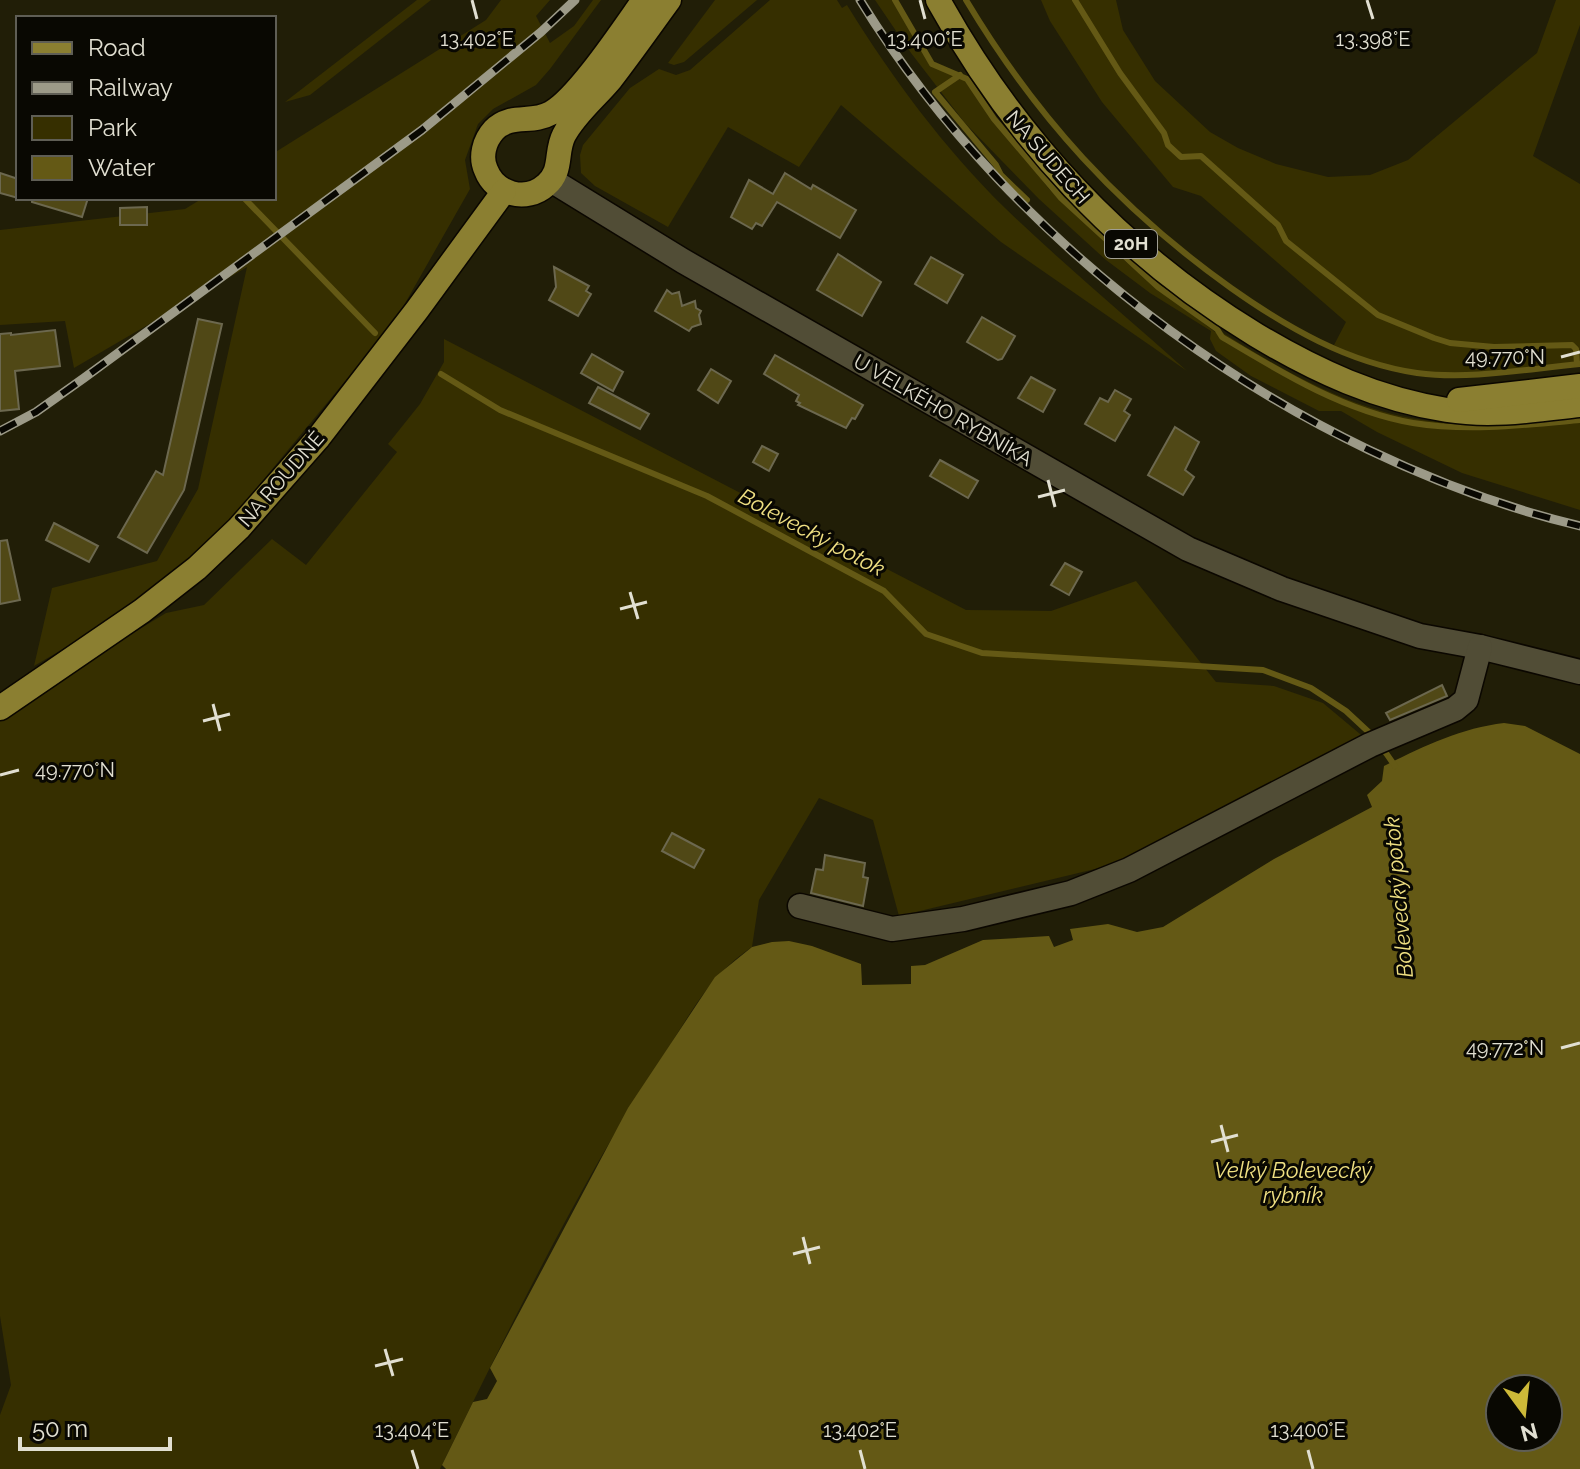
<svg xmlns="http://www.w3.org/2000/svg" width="1580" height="1469" font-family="Raleway,sans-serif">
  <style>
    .green { fill: #362f00 }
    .water { fill: #645915; fill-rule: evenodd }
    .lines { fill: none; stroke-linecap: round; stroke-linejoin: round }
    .stream { stroke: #645915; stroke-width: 6 }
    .building { fill: #504816; stroke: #6c684f; stroke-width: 2 }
    .minor-casing { stroke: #0b0700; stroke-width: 27 }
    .major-casing { stroke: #0b0700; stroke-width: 27 }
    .minor { stroke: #514d36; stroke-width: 24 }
    .major { stroke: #8b7f31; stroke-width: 24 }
    .rail-casing { stroke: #9c9a88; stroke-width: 9 }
    .rail { stroke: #090802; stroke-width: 6; stroke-dasharray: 18; stroke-linecap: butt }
    .ticks { fill: none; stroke: #e1dfd1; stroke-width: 3 }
    .labels { text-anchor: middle; stroke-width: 6; stroke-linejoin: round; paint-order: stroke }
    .shield { fill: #090802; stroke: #a09e93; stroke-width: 2 }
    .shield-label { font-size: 18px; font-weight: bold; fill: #e1dfd1 }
    .street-label { font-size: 20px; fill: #e1dfd1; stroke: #090802 }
    .water-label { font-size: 22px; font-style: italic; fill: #f0e082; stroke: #090802 }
    .ticks-label { font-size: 20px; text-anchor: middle; fill: #e1dfd1; stroke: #090802; stroke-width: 6; stroke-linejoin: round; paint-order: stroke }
  </style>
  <rect width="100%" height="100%" fill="#211e07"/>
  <!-- green -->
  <g class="green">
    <polygon points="417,0 431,0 310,95 285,102"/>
    <polygon points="501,0 550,0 536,16 550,43 574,26 593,0 601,0 550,69 536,85 493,109 478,124 465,160 470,189 395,321 230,520 177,571 92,632 34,666 52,588 157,561 198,489 247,267 74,368 65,321 0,325 0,230 185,209 203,198 274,198 274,153 486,20"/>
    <polygon points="715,0 757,0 684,62 674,65 668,63"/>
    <path d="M770 0H837L842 8 847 5C892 78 944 148 1005 208 1063 264 1127 317 1187 371L1001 242 841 105 799 167 728 127 668 227 595 186 581 173 580 155 583 145 630 88 659 69 676 75 690 70Z"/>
    <path d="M875 0H893L930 65 963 79 1049 189 1126 262 1215 332 1223 333C1294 377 1365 418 1450 423 1493 426 1537 420 1580 416V510L1462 473 1377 432 1341 411H1319L1251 376 1216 351 1210 339 1211 331 1150 293 1106 260 1039 199 965 123 911 53Z"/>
    <path d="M1041 0H1116L1123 30 1155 81 1210 132 1238 148 1276 164 1328 177 1370 175 1408 160 1537 53 1556 0H1580V25L1533 156 1580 184V365C1527 370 1471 379 1417 373 1388 370 1361 358 1334 345L1346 322 1201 196 1173 187 1102 102 1050 21Z"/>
    <path d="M444 339 966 610 1051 611 1136 581 1216 682 1274 686 1323 703 1366 739 1120 863 899 916 873 820 819 798 759 900 752 947C710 975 692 1011 665 1053 579 1183 509 1329 440 1469H0V1415L11 1385 0 1316V714L166 613 204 605 272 539 306 565 397 452 388 444 420 404 444 362Z"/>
  </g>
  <!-- water -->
  <path class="water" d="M1504 723 1525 726 1580 754V1469H446L442 1465 473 1402 487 1399 497 1381 490 1368 628 1108 715 977 752 947 772 942 789 941 812 946 861 964 862 985 911 984V966L925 965 983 940 1049 936 1054 947 1073 940 1070 929 1108 924 1137 932 1163 927 1274 859 1372 807 1367 795 1382 781 1384 766C1422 747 1461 728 1504 723ZM1500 1389H1548V1437H1500Z"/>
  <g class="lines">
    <!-- stream -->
    <g class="stream">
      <path d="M895 0 932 64 967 79 994 119 1061 198 1158 287 1217 329 1222 337C1282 373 1344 411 1413 423 1468 432 1526 425 1580 420"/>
      <path d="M966 0C1036 117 1120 209 1231 288 1286 327 1348 363 1417 373 1471 380 1526 369 1580 364"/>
      <polyline points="1075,0 1120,73 1164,133 1168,145 1181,157 1201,156 1278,225 1286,241 1378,315 1434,338 1450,343 1494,347 1572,345 1576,349 1577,364"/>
      <polyline points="960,75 935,92 996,165 1001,175 1027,200"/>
      <polyline points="244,198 375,333"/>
      <polyline points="441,374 500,410 707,496 884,591 926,634 982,653 1263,670 1311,688 1346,711 1374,737"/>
      <polyline points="1381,746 1395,766"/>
    </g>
  </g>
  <!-- building -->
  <g class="building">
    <polygon points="0,173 18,179 18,198 0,193"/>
    <polygon points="785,173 811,189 813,185 856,210 840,238 777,202 762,226 756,223 752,229 731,217 749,180 773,194"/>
    <polygon points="32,198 88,198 82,217 32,202"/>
    <polygon points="147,207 147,225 120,225 120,208"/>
    <polygon points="838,254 881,282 862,316 817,290"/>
    <polygon points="931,257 963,275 947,303 915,284"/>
    <polygon points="554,267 589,286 586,291 591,294 578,316 549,300 556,287"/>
    <polygon points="667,290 672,294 679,292 682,306 695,301 696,308 701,311 699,315 701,324 692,327 689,331 655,311"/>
    <polygon points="982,317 1015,336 1002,359 998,360 967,342"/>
    <polygon points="198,319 222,324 184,490 147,553 118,537 156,471 163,475"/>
    <polygon points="55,330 60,366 15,371 19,409 0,411 0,334 11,333 11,335"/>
    <polygon points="592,354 623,372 613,391 581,373"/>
    <polygon points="775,355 863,405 855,419 852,418 846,428 798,405 800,403 796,401 799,395 764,374"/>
    <polygon points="711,369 731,381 718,403 698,390"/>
    <polygon points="1031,377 1055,390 1043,412 1018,398"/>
    <polygon points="598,387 649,414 640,429 589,403"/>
    <polygon points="1115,390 1131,399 1124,411 1130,415 1115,441 1085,424 1100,398 1108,402"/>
    <polygon points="1175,427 1199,442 1185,470 1194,477 1183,495 1148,475"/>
    <polygon points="762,446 778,454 769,471 753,462"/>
    <polygon points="940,460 978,481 968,498 930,476"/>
    <polygon points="54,523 98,546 89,562 46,540"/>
    <polygon points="7,540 20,600 0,604 0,541"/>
    <polygon points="1065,563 1082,572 1069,595 1051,585"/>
    <polygon points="1442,685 1447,696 1390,720 1386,713"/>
    <polygon points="672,833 704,850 694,868 662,851"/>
    <polygon points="825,855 865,863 863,877 868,878 863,906 811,893 816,869 823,870"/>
  </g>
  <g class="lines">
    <defs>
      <g id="minor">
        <polyline points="551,180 683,261 1188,549 1282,589 1420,636 1480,647 1580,672"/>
        <polyline points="800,906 892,929 963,919 1071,893 1129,870 1370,745 1455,709 1466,700 1480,647"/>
      </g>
      <g id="major">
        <path d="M644 0C624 28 578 98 551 113 532 124 510 113 494 130 484 141 480 157 486 170 495 194 526 203 546 185 563 171 555 152 564 135 575 114 596 97 611 79 631 53 650 26 669 0"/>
        <path d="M938 0C1014 138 1121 253 1256 335 1316 371 1377 399 1447 410 1492 417 1536 410 1580 405"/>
        <polyline points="1459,400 1580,386"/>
        <polyline points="0,708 142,611 197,568 239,528 319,437 417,310 504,191"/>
      </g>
    </defs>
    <!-- minor casing -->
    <use href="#minor" class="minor-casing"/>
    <!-- major casing -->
    <use href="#major" class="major-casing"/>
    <!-- minor -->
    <use href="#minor" class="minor"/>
    <!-- major -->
    <use href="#major" class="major"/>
    <defs>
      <g id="rail">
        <path d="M860 0C1013 250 1295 457 1580 526"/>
        <polyline points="0,431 36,412 84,378 422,130 541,32 575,0"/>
      </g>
    </defs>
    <!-- rail casing -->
    <use href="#rail" class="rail-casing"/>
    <!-- rail -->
    <use href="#rail" class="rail"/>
  </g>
  <!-- ticks -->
  <path class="ticks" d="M472 0 477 19M920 0 925 19M1367 0 1373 19M1561 357 1580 352M1048 480 1055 507M1038 497 1065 490M630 592 638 619M620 609 647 602M213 704 220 731M203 721 230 714M0 775 19 770M1561 1048 1580 1043M1221 1125 1228 1152M1211 1142 1238 1135M803 1237 810 1264M793 1254 820 1247M385 1349 393 1376M375 1366 403 1359M412 1450 418 1469M860 1450 865 1469M1308 1450 1313 1469"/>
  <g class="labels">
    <!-- shield labels -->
    <rect class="shield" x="1105" y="230" width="52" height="28" rx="6"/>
    <g class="shield-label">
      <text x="1131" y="250">20H</text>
    </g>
    <!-- street labels -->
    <g class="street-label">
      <text transform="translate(1048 157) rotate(49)" y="7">NA SUDECH</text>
      <text transform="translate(943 410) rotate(30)" y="7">U VELKÉHO RYBNÍKA</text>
      <text transform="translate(281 479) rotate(-49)" y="7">NA ROUDNÉ</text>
    </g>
    <!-- water labels -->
    <g class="water-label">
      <text transform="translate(812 532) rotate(28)" y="8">Bolevecký potok</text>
      <text transform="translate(1398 897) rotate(-95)" y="8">Bolevecký potok</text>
      <text x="1293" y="1178">Velký Bolevecký<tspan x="1293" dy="25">rybník</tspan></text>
    </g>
  </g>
  <g class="ticks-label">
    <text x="477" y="46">13.402°E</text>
    <text x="925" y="46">13.400°E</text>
    <text x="1373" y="46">13.398°E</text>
    <text x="1505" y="364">49.770°N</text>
    <text x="75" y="777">49.770°N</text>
    <text x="1505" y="1055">49.772°N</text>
    <text x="412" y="1437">13.404°E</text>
    <text x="860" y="1437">13.402°E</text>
    <text x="1308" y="1437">13.400°E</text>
  </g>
  <!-- legend -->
  <rect x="16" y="16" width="260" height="184" fill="#090802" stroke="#5f5e55" stroke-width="2"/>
  <rect x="32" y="42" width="40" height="12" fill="#8b7f31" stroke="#5f5e55" stroke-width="2"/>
  <text x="88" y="56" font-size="24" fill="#e1dfd1">Road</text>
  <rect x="32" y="82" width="40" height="12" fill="#9c9a88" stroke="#5f5e55" stroke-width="2"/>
  <text x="88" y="96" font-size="24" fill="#e1dfd1">Railway</text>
  <rect x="32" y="116" width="40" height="24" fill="#362f00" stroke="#5f5e55" stroke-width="2"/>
  <text x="88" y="136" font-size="24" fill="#e1dfd1">Park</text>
  <rect x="32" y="156" width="40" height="24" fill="#645915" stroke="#5f5e55" stroke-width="2"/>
  <text x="88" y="176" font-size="24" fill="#e1dfd1">Water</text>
  <!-- north arrow -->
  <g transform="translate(1524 1413) rotate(165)"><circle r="38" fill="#090802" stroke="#5f5e55" stroke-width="2"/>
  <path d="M0-6L14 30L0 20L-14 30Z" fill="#cdb938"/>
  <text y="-12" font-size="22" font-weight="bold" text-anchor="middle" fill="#e1dfd1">N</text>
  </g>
  <!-- scale -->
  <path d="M20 1437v12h150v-12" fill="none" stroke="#e1dfd1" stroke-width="4"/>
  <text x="32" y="1437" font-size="24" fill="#e1dfd1" stroke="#090802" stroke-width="6" paint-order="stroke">50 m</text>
</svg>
